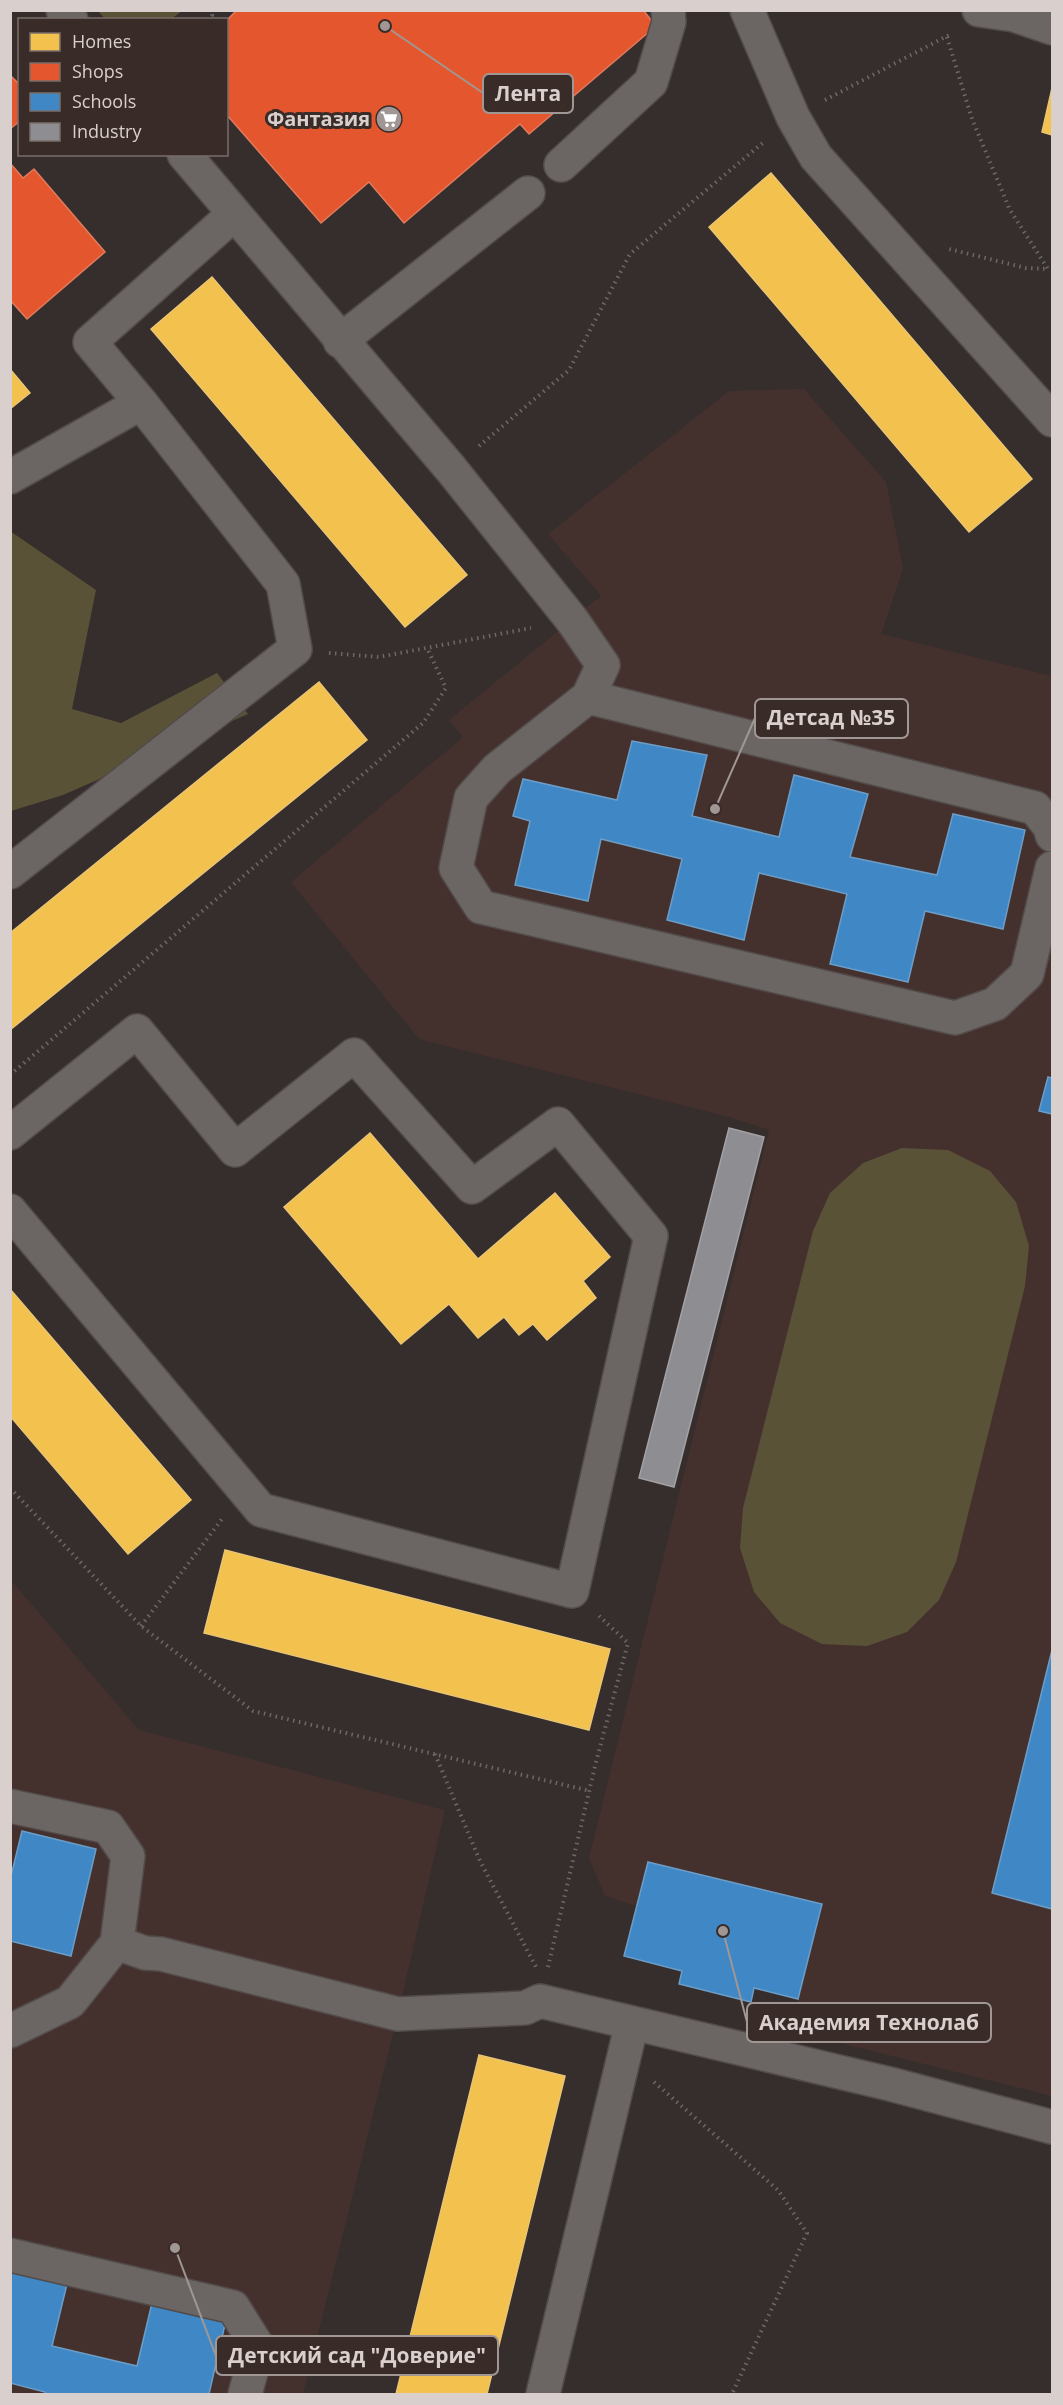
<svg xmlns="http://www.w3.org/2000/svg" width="1063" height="2405" font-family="'Open Sans',sans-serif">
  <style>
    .built { fill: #44312d }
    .green { fill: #5a5237 }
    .homes { fill: #f2c14e; stroke: #eac574; stroke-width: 1.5 }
    .shops { fill: #e4572e; stroke: #e17b5e; stroke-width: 1.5 }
    .schools { fill: #3f88c5; stroke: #6d9dc7; stroke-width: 1.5 }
    .industry { fill: #8d8d92; stroke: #a4a1a4; stroke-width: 1.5 }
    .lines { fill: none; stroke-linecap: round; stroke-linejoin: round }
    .minor-casing { stroke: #524b4a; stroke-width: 36 }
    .path { stroke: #6d6868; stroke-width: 4; stroke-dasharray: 1.5 4.5; stroke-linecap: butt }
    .minor { stroke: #6b6564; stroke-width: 33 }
    .labels { text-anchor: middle; stroke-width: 6; stroke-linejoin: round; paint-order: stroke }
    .poi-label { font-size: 20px; font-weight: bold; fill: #d9cfcd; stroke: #392b28; text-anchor: end }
    .leader { fill: none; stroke: #a09795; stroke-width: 2 }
    .callout-dot { fill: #a09795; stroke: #392b28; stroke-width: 2 }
    .callout { fill: #392b28; stroke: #a09795; stroke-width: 2 }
    .callout-label { font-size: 21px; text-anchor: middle; font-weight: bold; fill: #d9cfcd }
  </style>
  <rect width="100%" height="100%" fill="#352e2c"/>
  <!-- built -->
  <g class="built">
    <polygon points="804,389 886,482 903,568 881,634 1052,676 1052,2096 800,2033 798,1999 821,1904 648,1862 637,1906 605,1896 589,1858 769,1130 729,1117 419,1039 291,882 463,737 449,720 601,596 548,534 729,391"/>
    <polygon points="10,1579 139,1730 445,1810 398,2014 303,2394 11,2394"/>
  </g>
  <!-- green -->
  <g class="green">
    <polygon points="98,11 182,11 171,19 105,19"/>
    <polygon points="10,531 96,590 72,709 121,723 217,673 248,714 63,795 11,811"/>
    <polygon points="902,1148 948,1150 990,1171 1016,1202 1029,1246 1025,1286 956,1562 939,1600 907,1632 867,1646 822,1644 780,1623 754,1592 740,1548 743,1508 813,1231 830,1193 863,1163"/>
  </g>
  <!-- homes -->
  <g class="homes">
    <polygon points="1052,88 1052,135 1042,132"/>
    <polygon points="771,173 1032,479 969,532 709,227"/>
    <polygon points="212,277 467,575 405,627 151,329"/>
    <polygon points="10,369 30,393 10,409"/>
    <polygon points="319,682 367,740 10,1030 10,933"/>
    <polygon points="370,1133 478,1259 555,1193 610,1257 583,1281 596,1298 547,1340 533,1324 519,1335 504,1317 478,1338 449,1304 401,1344 284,1207"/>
    <polygon points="10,1289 191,1500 128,1554 10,1416"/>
    <polygon points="225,1550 610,1649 589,1730 204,1633"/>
    <polygon points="479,2055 565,2076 487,2394 396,2394"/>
  </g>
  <!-- shops -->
  <g class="shops">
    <polygon points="237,10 643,10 656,26 529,134 520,124 404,223 369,182 321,223 226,114 226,21"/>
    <polygon points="10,75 20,85 20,121 10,129"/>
    <polygon points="10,163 23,178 34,169 105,252 27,319 10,300"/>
  </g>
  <!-- schools -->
  <g class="schools">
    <polygon points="632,741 707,755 692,816 779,837 794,775 868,794 850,857 937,875 953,814 1025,830 1003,929 925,911 908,982 830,964 847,894 759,873 744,940 667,920 682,859 601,839 588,901 515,885 530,821 513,816 523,779 617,800"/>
    <polygon points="1048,1077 1052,1078 1052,1114 1039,1111"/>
    <polygon points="1052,1650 1052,1909 992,1893"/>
    <polygon points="22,1831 96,1849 71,1956 10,1941 10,1880"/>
    <polygon points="648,1862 822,1904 798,1999 754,1988 751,2002 679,1984 682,1971 624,1956"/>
    <polygon points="10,2271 67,2284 52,2346 137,2366 152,2303 226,2320 209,2394 45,2394 45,2392 10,2383"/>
  </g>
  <!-- industry -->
  <polygon class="industry" points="729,1128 764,1137 674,1487 639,1478"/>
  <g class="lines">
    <defs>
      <g id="minor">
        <polyline points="63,10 71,20"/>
        <polyline points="747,10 793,117 816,157 1052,420"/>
        <polyline points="979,10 1014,15 1052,28"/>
        <polyline points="184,154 451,469 572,620 603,665 588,697 497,769 471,798 456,868 481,907 955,1018 995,1004 1027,974 1052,868"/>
        <polyline points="561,165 651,82 669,22 668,10"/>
        <polyline points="340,341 528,193"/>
        <polyline points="141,403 90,342 234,214"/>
        <polyline points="10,477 141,403 283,584 295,649 10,872"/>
        <polyline points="588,697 1035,808 1050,827 1052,835"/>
        <polyline points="10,1133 137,1031 235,1150 354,1055 472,1187 558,1124 651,1236 572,1591 261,1510 10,1211"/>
        <polyline points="10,1806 108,1827 128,1856 117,1943 70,2002 10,2031"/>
        <polyline points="117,1943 145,1953 161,1954 398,2014 525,2008 540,2001 890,2084 1052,2127"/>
        <polyline points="10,2255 233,2307 258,2347 245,2394"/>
        <polyline points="543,2394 632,2023"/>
      </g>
    </defs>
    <!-- minor casing -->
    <use href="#minor" class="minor-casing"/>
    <!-- path -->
    <g class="path">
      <polyline points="207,20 212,15 209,10"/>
      <polyline points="947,37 972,119 1010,210 1048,269 1026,268 949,249"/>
      <polyline points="825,100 951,34"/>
      <polyline points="479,446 569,370 630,254 765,141"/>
      <polyline points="329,653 379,657 531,628"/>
      <polyline points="10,1075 423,723 446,688 427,648"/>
      <polyline points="10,1488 141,1626 253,1711 590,1791"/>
      <polyline points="141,1626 222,1519"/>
      <polyline points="435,1754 480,1861 536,1967"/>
      <polyline points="548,1967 596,1762 628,1643 597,1614"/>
      <polyline points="654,2082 778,2190 807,2233 732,2394"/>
    </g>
    <!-- minor -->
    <use href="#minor" class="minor"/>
  </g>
  <!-- icons -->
  <defs>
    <symbol id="supermarket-disc" viewBox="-11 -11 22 22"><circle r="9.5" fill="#a09795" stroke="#392b28"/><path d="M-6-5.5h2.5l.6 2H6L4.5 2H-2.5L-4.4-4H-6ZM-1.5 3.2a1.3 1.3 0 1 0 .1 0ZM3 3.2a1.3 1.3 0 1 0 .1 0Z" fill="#fff"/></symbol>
  </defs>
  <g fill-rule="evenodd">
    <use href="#supermarket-disc" x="374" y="104" width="30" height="30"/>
  </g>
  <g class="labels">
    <!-- poi labels -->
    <g class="poi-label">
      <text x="370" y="126">Фантазия</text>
    </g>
  </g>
  <!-- callouts -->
  <path class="leader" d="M385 26L483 93M715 809L755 718M723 1931L747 2022M175 2248L216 2356"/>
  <g class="callout-dot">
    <circle cx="385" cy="26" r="6"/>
    <circle cx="715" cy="809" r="6"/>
    <circle cx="723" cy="1931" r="6"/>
    <circle cx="175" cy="2248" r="6"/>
  </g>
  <g class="callout">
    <rect x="483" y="74" width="90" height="39" rx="6"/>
    <rect x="755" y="699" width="153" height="39" rx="6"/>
    <rect x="747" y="2003" width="244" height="39" rx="6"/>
    <rect x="216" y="2336" width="282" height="39" rx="6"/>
  </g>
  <g class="callout-label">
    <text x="528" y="101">Лента</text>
    <text x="831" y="725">Детсад №35</text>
    <text x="869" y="2030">Академия Технолаб</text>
    <text x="357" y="2363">Детский сад "Доверие"</text>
  </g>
  <!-- border -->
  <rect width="1063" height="2405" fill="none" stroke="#d9cfcd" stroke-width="24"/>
  <!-- legend -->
  <rect x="18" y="18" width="210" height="138" fill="#392b28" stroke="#796d6a" stroke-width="1.5"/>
  <rect x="30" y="33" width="30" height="18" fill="#f2c14e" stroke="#796d6a" stroke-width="1.5"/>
  <text x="72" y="48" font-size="18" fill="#d9cfcd">Homes</text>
  <rect x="30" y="63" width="30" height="18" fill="#e4572e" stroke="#796d6a" stroke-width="1.5"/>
  <text x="72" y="78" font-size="18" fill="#d9cfcd">Shops</text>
  <rect x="30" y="93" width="30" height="18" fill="#3f88c5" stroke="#796d6a" stroke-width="1.5"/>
  <text x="72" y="108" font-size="18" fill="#d9cfcd">Schools</text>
  <rect x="30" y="123" width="30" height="18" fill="#8d8d92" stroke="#796d6a" stroke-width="1.5"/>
  <text x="72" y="138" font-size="18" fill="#d9cfcd">Industry</text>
</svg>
